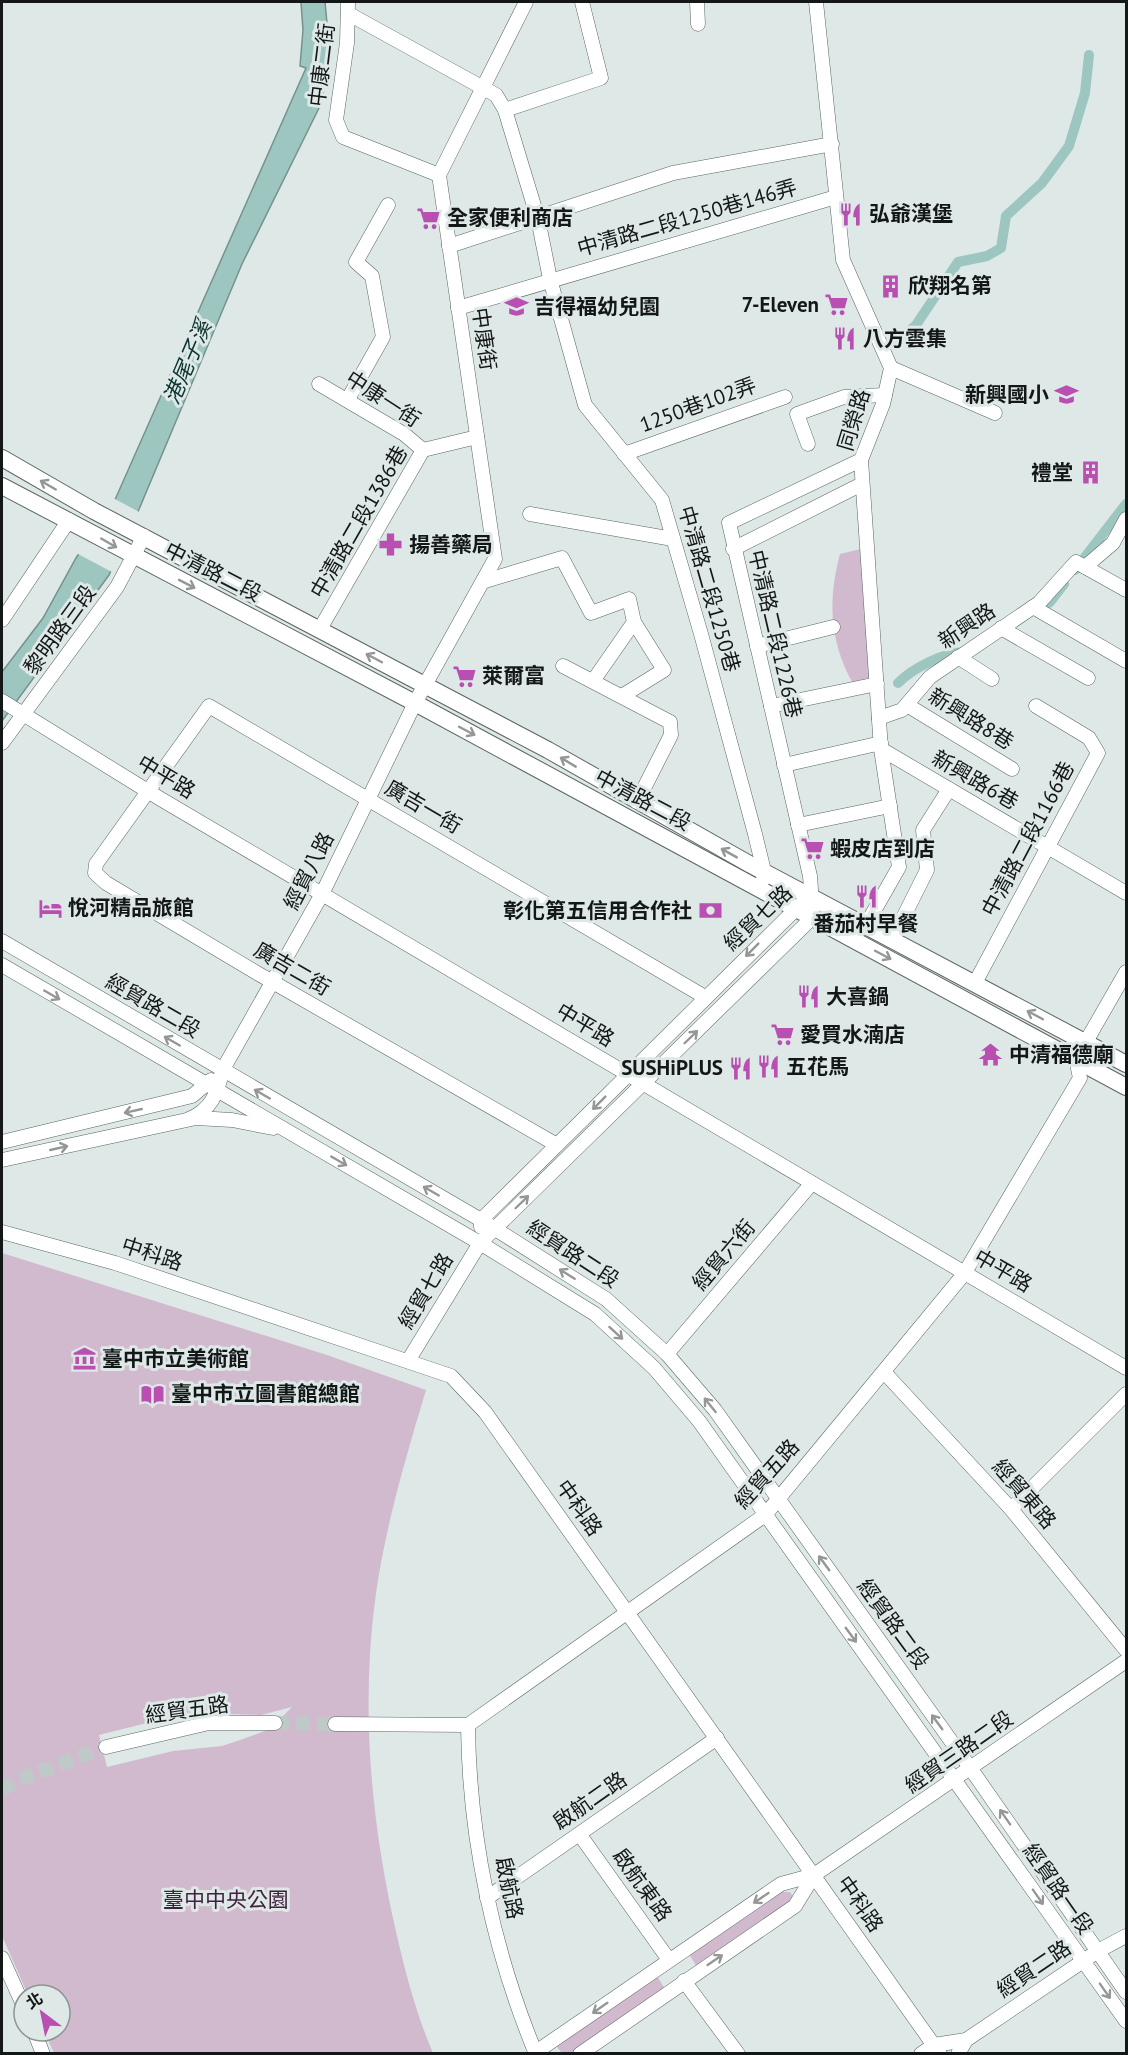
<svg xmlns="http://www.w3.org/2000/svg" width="1128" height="2055" font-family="'PT Sans','Noto Sans TC',sans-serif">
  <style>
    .green { fill: #d1bace; fill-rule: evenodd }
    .water { fill: #9ec6c0; stroke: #75928d; stroke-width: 1.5 }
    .pier { fill: #dde8e7 }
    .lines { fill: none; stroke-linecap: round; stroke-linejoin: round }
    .canal { stroke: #9ec6c0; stroke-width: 10 }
    .minor-tunnel { stroke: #bfc9c8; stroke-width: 14; stroke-dasharray: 14 7; stroke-linecap: butt }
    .minor-casing { stroke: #5b6463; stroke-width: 15 }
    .major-casing { stroke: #5b6463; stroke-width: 18 }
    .minor { stroke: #fff; stroke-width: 14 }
    .major { stroke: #fff; stroke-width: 16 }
    .oneway { stroke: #959797 }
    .labels { text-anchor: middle; stroke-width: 6; stroke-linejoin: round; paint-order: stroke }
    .street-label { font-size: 21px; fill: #141717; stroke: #dde8e7 }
    .poi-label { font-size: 21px; font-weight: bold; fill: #141717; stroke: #dde8e7; text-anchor: start }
    .park-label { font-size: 21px; fill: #432040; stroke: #dde8e7 }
    .water-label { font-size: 22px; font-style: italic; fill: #0c3330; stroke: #dde8e7 }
  </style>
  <rect width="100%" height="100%" fill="#dde8e7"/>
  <!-- green -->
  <g class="green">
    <path d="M861 549 872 677 852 682C829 640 828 598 840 554Z"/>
    <path d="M2 1253 327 1355 426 1390C406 1457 386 1524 376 1593 360 1708 371 1824 397 1936 406 1975 417 2016 433 2053H54L44 2031H60V1995H28L2 1936ZM292 1707 270 1729 243 1739 222 1746 173 1751 107 1767 99 1735 187 1713 261 1715Z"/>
    <polygon points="782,1892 790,1892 794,1898 792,1902 697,1967 689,1954"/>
    <polygon points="657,1976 665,1989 571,2053 562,2053 557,2047 559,2041"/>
  </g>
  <!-- water -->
  <path class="water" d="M301 2H325C329 33 329 77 320 106L242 264 137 514 109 575 2 721V672L43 618 76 558 114 502 306 68 300 66 303 30Z"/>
  <!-- pier -->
  <polygon class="pier" points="113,498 141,513 112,572 76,553"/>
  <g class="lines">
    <!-- canal -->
    <g class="canal">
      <polyline points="898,341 916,325 958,262 987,256 1001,248 1006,216 1042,183 1069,146 1085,93 1089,55"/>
      <polyline points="1075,570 1126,504"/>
      <polyline points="1036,611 1050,602 1064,584"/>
      <path d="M898 683C913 668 946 651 967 652"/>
    </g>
    <!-- minor-tunnel -->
    <g class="minor-tunnel">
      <polyline points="275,1723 335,1724"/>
      <polyline points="2,1790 18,1780 106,1747"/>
    </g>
    <defs>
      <g id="minor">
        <polyline points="348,2 347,43 336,120 343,137 439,175"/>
        <polyline points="697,2 698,24"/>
        <polyline points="816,2 843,260 891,368 883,404 861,460 881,749 899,867 866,925"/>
        <polyline points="349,14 496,95 505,110 538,219 550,279 585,405 662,500 701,634 755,834 764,871 763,880"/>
        <polyline points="505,110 601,78 582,2"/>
        <polyline points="449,246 673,173 832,144"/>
        <polyline points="458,308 836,197"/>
        <polyline points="891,368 995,413"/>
        <polyline points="319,384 404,434 423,450"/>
        <polyline points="348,399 383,337 372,276 356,262 388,205"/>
        <polyline points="808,444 797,414 844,397 885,395"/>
        <polyline points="624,454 785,397"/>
        <polyline points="530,514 673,539"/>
        <polyline points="733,549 862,484"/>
        <polyline points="1085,567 1113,543 1126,519"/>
        <polyline points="485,581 562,558 591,613 629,599 634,622 593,681"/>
        <polyline points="1033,607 1126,661"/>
        <polyline points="2,620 69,520"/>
        <polyline points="1001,628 1088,678"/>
        <polyline points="320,629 423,450 477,437"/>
        <polyline points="757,646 833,627"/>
        <polyline points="958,657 992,679"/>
        <polyline points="563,666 670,722 671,735 637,802"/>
        <polyline points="622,696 664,670 634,622"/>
        <polyline points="2,701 159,798 1126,1368"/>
        <polyline points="907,705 1012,769"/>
        <polyline points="771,706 877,684"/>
        <polyline points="879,718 902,710 930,677 1039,603 1076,562 1126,590"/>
        <polyline points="2,743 117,587 144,536"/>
        <polyline points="881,749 1126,893"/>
        <polyline points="784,765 881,743"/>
        <polyline points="798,825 890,806"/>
        <polyline points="892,940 927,870 923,830 949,789"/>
        <polyline points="2,941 481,1220 606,1299 667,1354 715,1410 971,1769 1126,1992"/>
        <polyline points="2,965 480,1243 595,1314 654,1368 699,1421 1126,2021"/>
        <polyline points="975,983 1098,753 1089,738 1036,706"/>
        <path d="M189 1119C211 1110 218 1093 222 1071L322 894 415 703 495 559 439 175 526 2"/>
        <polyline points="2,1142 192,1096 211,1080"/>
        <polyline points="557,1145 257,973 106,883 95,873 96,864 209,706 705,997"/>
        <polyline points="2,1160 196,1118 232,1120 273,1128"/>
        <polyline points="481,1227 481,1220 802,903"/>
        <polyline points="2,1232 115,1263 451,1376 485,1412 940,2054"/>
        <polyline points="667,1354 812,1183"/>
        <polyline points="408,1361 480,1243 813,917 810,876 729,523 861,460"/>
        <polyline points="884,1372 1011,1509 1126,1650"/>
        <polyline points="1011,1509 1126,1394"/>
        <polyline points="335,1724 468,1725 765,1515 964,1274 1080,1078 1076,1059 1126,972"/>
        <path d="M468 1725C469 1837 493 1950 536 2054"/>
        <polyline points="106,1747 209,1723 275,1723"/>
        <polyline points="580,1835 669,1960"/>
        <polyline points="487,1898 717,1738"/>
        <polyline points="2,1958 24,2007"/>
        <polyline points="684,1981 738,2054"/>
        <polyline points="34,2031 43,2054"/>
        <polyline points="536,2052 781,1884 814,1875 1126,1661"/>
        <polyline points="580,2054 795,1906 814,1875"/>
        <polyline points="921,2054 934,2045 966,2040"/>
        <polyline points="958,2054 966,2040 1098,1951 1126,1936"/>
      </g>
      <g id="major">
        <polyline points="2,458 94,511 548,750 751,865 1126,1064"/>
        <polyline points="2,486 415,703 1126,1087"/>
      </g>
    </defs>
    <!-- minor casing -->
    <use href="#minor" class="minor-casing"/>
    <!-- major casing -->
    <use href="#major" class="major-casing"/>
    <!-- minor -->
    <use href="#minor" class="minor"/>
    <!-- major -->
    <use href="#major" class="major"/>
  </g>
  <!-- one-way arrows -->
  <defs><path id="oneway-shaft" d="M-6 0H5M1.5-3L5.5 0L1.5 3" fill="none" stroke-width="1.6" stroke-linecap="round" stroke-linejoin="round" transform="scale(1.5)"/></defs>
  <g class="oneway">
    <use href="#oneway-shaft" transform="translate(48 485) rotate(-150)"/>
    <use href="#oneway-shaft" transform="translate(109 543) rotate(30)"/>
    <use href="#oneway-shaft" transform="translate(187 584) rotate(27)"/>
    <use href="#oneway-shaft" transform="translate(374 658) rotate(-152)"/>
    <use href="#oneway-shaft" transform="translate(467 731) rotate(28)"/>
    <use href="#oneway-shaft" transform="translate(568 762) rotate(-149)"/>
    <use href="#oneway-shaft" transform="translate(729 853) rotate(-151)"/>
    <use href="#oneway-shaft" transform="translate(752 950) rotate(135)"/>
    <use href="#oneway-shaft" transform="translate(883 955) rotate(28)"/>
    <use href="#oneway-shaft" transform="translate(52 995) rotate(30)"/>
    <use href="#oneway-shaft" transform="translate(1035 1015) rotate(-152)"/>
    <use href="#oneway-shaft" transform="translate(691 1037) rotate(-44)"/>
    <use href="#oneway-shaft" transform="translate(172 1041) rotate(-150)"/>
    <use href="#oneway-shaft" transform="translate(262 1094) rotate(-150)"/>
    <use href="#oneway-shaft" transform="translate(599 1103) rotate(135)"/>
    <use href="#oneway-shaft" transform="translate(133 1111) rotate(167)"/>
    <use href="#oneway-shaft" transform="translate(59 1148) rotate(-13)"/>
    <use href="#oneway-shaft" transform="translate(339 1161) rotate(30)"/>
    <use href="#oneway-shaft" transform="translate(431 1191) rotate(-150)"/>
    <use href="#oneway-shaft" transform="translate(522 1202) rotate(-44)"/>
    <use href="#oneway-shaft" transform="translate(567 1274) rotate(-148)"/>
    <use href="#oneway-shaft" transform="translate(616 1333) rotate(42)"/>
    <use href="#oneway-shaft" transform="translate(710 1405) rotate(-129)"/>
    <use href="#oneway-shaft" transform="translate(824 1563) rotate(-126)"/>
    <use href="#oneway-shaft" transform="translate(851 1635) rotate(54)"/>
    <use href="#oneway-shaft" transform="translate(937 1722) rotate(-126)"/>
    <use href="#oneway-shaft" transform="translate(1005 1817) rotate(-125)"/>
    <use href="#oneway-shaft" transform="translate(1038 1897) rotate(55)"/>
    <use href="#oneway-shaft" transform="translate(761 1898) rotate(146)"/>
    <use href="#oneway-shaft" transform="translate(715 1960) rotate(-34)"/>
    <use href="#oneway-shaft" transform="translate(1105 1991) rotate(55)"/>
    <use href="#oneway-shaft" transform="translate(600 2008) rotate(145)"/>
  </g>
  <!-- icons -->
  <defs>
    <symbol id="restaurant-bare" viewBox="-9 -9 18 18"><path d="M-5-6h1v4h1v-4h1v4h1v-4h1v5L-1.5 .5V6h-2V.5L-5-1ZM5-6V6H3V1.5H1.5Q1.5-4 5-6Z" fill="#b94fb1" stroke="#dde8e7" stroke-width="2.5" paint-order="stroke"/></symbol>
    <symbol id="supermarket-bare" viewBox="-9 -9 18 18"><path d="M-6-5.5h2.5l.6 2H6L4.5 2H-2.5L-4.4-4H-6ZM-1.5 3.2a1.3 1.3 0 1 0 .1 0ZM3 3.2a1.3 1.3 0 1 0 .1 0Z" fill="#b94fb1" stroke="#dde8e7" stroke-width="2.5" paint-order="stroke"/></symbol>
    <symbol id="building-bare" viewBox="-9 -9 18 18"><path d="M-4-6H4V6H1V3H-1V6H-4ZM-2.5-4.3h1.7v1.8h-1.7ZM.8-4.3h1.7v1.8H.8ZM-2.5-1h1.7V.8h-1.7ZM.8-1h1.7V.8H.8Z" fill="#b94fb1" stroke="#dde8e7" stroke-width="2.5" paint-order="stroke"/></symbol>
    <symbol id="school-bare" viewBox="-9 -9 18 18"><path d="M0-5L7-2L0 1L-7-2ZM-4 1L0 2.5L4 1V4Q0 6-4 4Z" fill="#b94fb1" stroke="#dde8e7" stroke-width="2.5" paint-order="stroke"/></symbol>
    <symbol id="pharmacy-bare" viewBox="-9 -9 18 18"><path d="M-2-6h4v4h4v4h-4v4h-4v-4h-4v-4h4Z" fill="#b94fb1" stroke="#dde8e7" stroke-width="2.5" paint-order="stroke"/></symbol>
    <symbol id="hotel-bare" viewBox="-9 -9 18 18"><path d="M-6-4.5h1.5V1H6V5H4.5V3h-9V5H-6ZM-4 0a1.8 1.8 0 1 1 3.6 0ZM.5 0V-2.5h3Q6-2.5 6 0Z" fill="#b94fb1" stroke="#dde8e7" stroke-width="2.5" paint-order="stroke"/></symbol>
    <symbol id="bank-bare" viewBox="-9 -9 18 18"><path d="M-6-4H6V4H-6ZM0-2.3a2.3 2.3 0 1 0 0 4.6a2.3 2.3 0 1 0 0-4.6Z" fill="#b94fb1" stroke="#dde8e7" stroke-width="2.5" paint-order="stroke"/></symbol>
    <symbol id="temple-bare" viewBox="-9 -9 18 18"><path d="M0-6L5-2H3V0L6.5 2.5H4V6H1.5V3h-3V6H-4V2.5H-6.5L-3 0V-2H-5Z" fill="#b94fb1" stroke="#dde8e7" stroke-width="2.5" paint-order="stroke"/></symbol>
    <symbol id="museum-bare" viewBox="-9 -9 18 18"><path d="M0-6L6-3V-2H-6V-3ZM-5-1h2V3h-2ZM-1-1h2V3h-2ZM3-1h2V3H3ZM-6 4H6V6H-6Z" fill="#b94fb1" stroke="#dde8e7" stroke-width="2.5" paint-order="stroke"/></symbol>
    <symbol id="library-bare" viewBox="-9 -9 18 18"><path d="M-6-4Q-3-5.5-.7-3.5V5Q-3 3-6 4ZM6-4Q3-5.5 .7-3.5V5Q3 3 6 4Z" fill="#b94fb1" stroke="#dde8e7" stroke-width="2.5" paint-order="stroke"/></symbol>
  </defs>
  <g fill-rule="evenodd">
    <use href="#restaurant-bare" x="834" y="198" width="33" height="33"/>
    <use href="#supermarket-bare" x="412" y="202" width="33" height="33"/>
    <use href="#building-bare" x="874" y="270" width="33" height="33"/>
    <use href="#supermarket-bare" x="820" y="288" width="33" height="33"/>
    <use href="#school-bare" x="500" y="290" width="33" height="33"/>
    <use href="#restaurant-bare" x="828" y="322" width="33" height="33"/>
    <use href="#school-bare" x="1050" y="378" width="33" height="33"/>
    <use href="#building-bare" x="1074" y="456" width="33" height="33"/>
    <use href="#pharmacy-bare" x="374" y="528" width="33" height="33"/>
    <use href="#supermarket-bare" x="448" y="660" width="33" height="33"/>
    <use href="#supermarket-bare" x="796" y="832" width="33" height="33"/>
    <use href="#restaurant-bare" x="850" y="880" width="33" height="33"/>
    <use href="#hotel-bare" x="34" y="892" width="33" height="33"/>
    <use href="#bank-bare" x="694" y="894" width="33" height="33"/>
    <use href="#restaurant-bare" x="792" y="980" width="33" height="33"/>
    <use href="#supermarket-bare" x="766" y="1018" width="33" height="33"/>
    <use href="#temple-bare" x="974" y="1038" width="33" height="33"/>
    <use href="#restaurant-bare" x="752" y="1050" width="33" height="33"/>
    <use href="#restaurant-bare" x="724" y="1052" width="33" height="33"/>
    <use href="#museum-bare" x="68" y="1342" width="33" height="33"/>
    <use href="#library-bare" x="136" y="1378" width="33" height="33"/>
  </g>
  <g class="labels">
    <!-- street labels -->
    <g class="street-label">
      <text transform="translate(322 65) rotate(-83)" y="7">中康二街</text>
      <text transform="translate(687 218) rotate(-16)" y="7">中清路二段1250巷146弄</text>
      <text transform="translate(484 339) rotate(82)" y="7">中康街</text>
      <text transform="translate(383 399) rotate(33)" y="7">中康一街</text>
      <text transform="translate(698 405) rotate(-20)" y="7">1250巷102弄</text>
      <text transform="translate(854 420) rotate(-73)" y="7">同榮路</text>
      <text transform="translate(359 522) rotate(-60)" y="7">中清路二段1386巷</text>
      <text transform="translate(213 572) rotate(27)" y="7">中清路二段</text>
      <text transform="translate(709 589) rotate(74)" y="7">中清路二段1250巷</text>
      <text transform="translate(967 626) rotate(-34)" y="7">新興路</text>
      <text transform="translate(60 630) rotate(-54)" y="7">黎明路三段</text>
      <text transform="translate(775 634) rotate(77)" y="7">中清路二段1226巷</text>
      <text transform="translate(971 719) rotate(32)" y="7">新興路8巷</text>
      <text transform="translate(166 777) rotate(31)" y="7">中平路</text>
      <text transform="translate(975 780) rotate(30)" y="7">新興路6巷</text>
      <text transform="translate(643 800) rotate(28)" y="7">中清路二段</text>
      <text transform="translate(423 807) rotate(30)" y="7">廣吉一街</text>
      <text transform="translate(1028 839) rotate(-62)" y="7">中清路二段1166巷</text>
      <text transform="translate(309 871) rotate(-63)" y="7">經貿八路</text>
      <text transform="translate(758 918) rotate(-43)" y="7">經貿七路</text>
      <text transform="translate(292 969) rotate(30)" y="7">廣吉二街</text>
      <text transform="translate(153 1006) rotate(30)" y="7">經貿路二段</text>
      <text transform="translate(585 1025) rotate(31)" y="7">中平路</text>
      <text transform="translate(152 1254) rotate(18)" y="7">中科路</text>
      <text transform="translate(573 1254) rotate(33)" y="7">經貿路二段</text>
      <text transform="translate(724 1255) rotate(-50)" y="7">經貿六街</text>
      <text transform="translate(1003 1271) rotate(30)" y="7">中平路</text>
      <text transform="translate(426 1291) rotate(-59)" y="7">經貿七路</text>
      <text transform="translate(767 1474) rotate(-48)" y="7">經貿五路</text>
      <text transform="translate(1024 1494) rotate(49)" y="7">經貿東路</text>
      <text transform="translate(579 1508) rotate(55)" y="7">中科路</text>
      <text transform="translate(893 1624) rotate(54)" y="7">經貿路二段</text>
      <text transform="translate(187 1710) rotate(-8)" y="7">經貿五路</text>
      <text transform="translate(959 1752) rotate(-35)" y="7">經貿三路二段</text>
      <text transform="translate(590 1801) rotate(-35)" y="7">啟航二路</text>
      <text transform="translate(642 1885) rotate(54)" y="7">啟航東路</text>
      <text transform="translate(509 1888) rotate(78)" y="7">啟航路</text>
      <text transform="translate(1058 1889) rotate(55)" y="7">經貿路一段</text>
      <text transform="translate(860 1904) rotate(55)" y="7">中科路</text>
      <text transform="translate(1034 1969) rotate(-34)" y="7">經貿二路</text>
    </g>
    <!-- poi labels -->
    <g class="poi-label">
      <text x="869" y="221">弘爺漢堡</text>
      <text x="447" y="225">全家便利商店</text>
      <text x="908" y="293">欣翔名第</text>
      <text x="819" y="312" text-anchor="end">7-Eleven</text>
      <text x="534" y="314">吉得福幼兒園</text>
      <text x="863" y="346">八方雲集</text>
      <text x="1049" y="402" text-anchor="end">新興國小</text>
      <text x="1073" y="480" text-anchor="end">禮堂</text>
      <text x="409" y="552">揚善藥局</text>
      <text x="482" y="683">萊爾富</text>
      <text x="830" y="856">蝦皮店到店</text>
      <text x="68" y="915">悅河精品旅館</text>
      <text x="692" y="918" text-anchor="end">彰化第五信用合作社</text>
      <text x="866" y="931" text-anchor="middle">番茄村早餐</text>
      <text x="826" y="1004">大喜鍋</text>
      <text x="800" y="1042">愛買水湳店</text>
      <text x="1009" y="1062">中清福德廟</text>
      <text x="786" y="1074">五花馬</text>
      <text x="723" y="1075" text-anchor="end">SUSHiPLUS</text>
      <text x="102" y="1366">臺中市立美術館</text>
      <text x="171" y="1401">臺中市立圖書館總館</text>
    </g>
    <!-- park labels -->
    <g class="park-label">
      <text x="226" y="1907">臺中中央公園</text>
    </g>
    <!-- water labels -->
    <g class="water-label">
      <text transform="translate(187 362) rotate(-67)" y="8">港尾子溪</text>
    </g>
  </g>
  <!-- border -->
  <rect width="1128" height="2055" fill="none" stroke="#141717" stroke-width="6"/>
  <!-- north arrow -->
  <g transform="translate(42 2013) rotate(328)"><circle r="28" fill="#dde8e7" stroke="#8d9494" stroke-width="1.5"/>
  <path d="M0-4.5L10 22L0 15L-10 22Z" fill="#b94fb1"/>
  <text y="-9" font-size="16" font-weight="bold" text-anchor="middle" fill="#141717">北</text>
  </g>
</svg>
